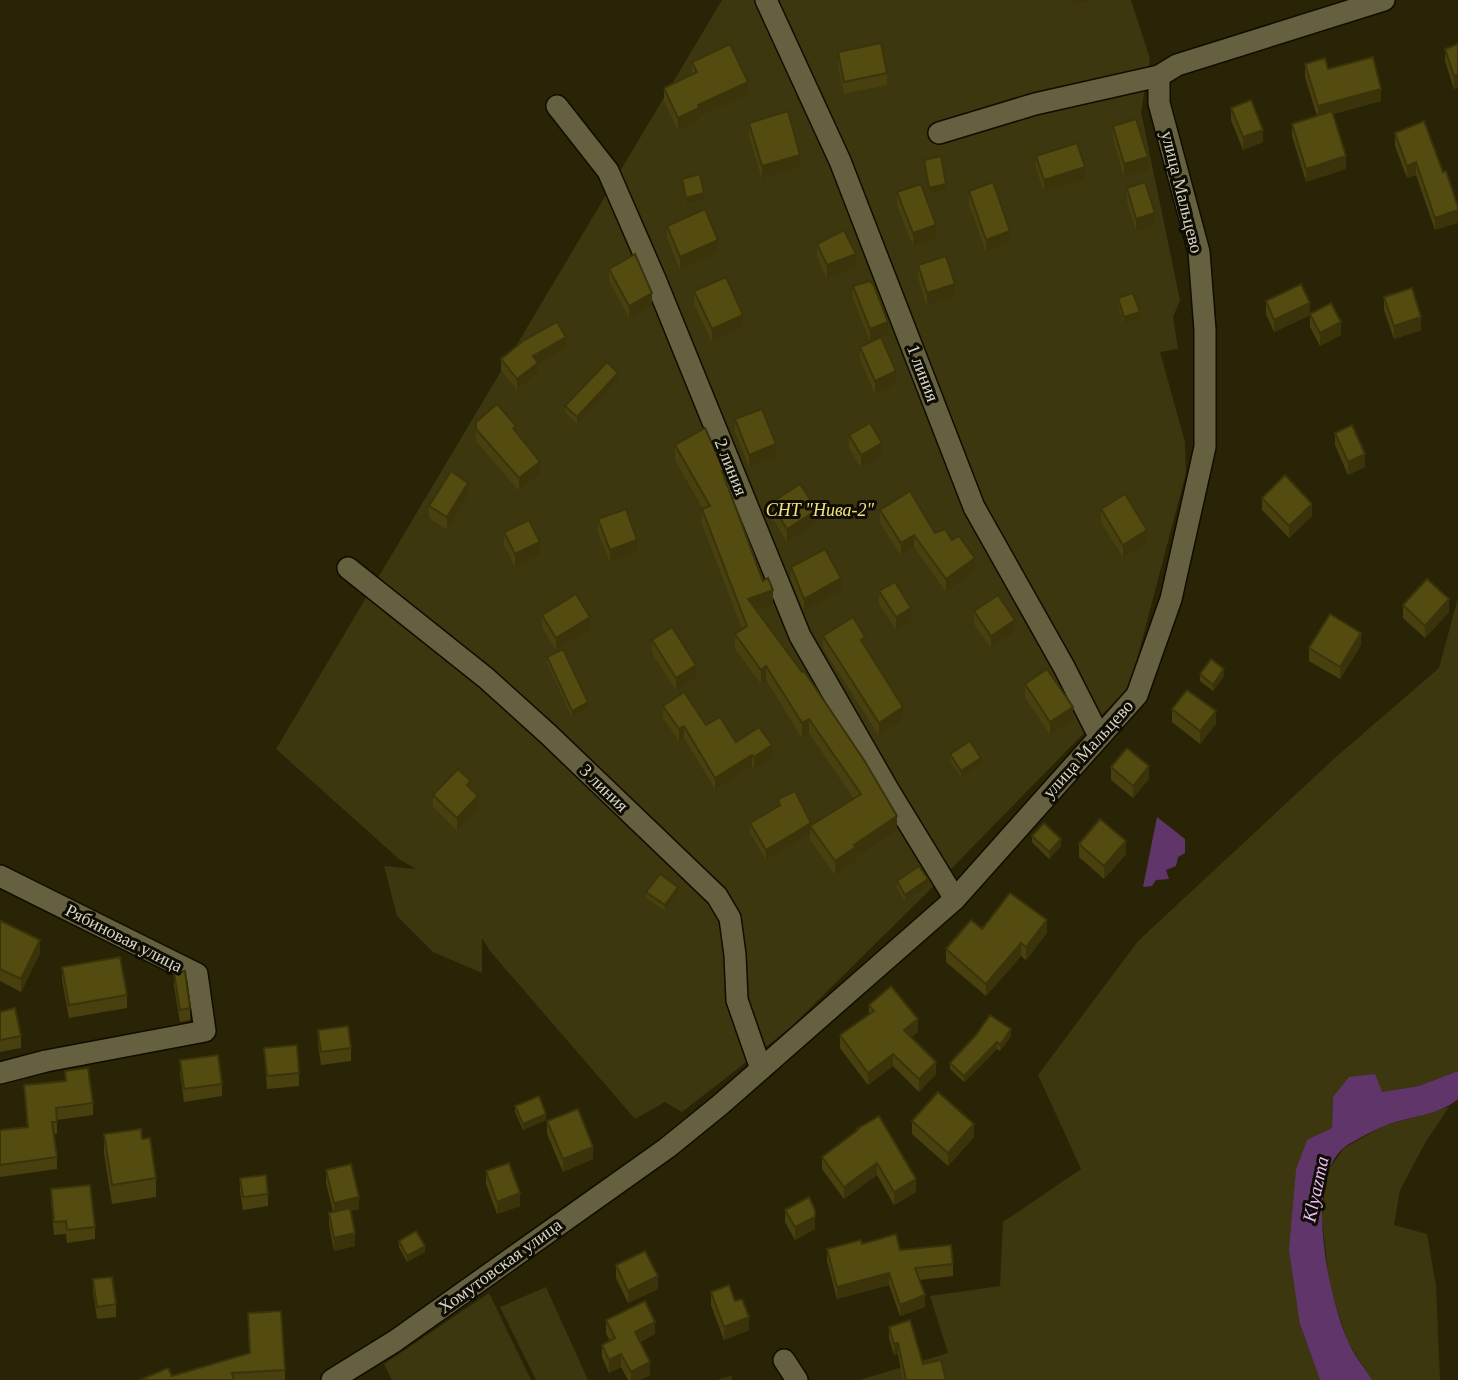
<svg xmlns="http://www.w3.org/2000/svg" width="1458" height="1380" font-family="Georgia,serif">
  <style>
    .green { fill: #3d370f }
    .water { fill: #60366a }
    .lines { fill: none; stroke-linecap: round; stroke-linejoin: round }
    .minor-casing { stroke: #110d00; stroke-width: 24 }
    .minor { stroke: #646040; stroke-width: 21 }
    .wall { fill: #48400e }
    .shaded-wall { fill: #3b340b }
    .building { fill: #544b10; stroke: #3b340b; stroke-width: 2 }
    .labels { text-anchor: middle; stroke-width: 6; stroke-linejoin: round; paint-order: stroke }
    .street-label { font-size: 18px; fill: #d6d4c2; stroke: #0f0d03 }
    .park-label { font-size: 18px; font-style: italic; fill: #f2e27a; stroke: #0f0d03 }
    .water-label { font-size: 19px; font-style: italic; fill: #ecb9f8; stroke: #0f0d03 }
  </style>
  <rect width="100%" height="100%" fill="#292405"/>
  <!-- green -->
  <g class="green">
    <polygon points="722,0 1131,0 1150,59 1141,112 1180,300 1173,317 1178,349 1160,352 1185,442 1186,473 1130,686 950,870 790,1028 682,1112 665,1102 635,1119 490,951 482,938 482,973 433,952 397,916 384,866 416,869 399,859 276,749"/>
    <polygon points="1458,598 1458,1071 1419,1086 1382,1092 1333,1097 1332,1128 1300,1324 1320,1380 860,1380 948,1353 930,1296 1000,1286 1003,1222 1081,1169 1038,1075 1138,941 1336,757 1439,668"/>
    <polygon points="1449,1107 1425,1143 1400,1190 1394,1225 1427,1234 1436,1285 1440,1380 1372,1380 1348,1342 1330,1289 1322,1219 1326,1174 1344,1148 1383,1126"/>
    <polygon points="546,1287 588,1380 536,1380 500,1307"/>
    <polygon points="489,1293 531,1380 392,1380 384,1364"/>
  </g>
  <!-- water -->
  <g class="water">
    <polygon points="1157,817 1185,839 1185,853 1178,857 1176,866 1166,870 1169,879 1156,880 1152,886 1143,887"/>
    <path d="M1458 1071V1099C1438 1116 1408 1116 1384 1126 1372 1131 1357 1139 1346 1146 1302 1178 1329 1297 1347 1339 1353 1354 1364 1367 1372 1380H1320L1300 1324 1289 1250 1296 1170 1307 1140 1332 1128 1333 1097 1349 1077 1375 1074 1382 1092 1419 1086Z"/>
  </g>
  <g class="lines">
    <defs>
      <g id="minor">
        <polyline points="766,0 840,161 974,507 1064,667 1099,736"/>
        <polyline points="557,106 608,171 655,279 800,636 889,791 955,899"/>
        <polyline points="939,133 1035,104 1159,76 1177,65 1384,0"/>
        <polyline points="348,568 486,678 548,734 717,896 730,918 735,955 737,1000 761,1069"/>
        <polyline points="0,876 197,974 205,1031 46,1061 0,1073"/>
        <polyline points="784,1360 797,1380"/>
        <polyline points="332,1380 395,1341 667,1148 720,1105 955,899 1137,695 1171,599 1205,447 1205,330 1199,252 1159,103 1159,76"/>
      </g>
    </defs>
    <!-- minor casing -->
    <use href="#minor" class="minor-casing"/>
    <!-- minor -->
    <use href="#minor" class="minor"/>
  </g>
  <!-- wall -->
  <g class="wall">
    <polygon points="1458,44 1458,87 1454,89 1445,61 1445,49"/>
    <polygon points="838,52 887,73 887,85 844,94 838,64"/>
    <polygon points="692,62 748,94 699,117 699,121 678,131 664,101 664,88 692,75"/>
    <polygon points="1305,64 1328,69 1381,101 1333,114 1346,169 1306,182 1292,136 1292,124 1317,116 1305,77"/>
    <polygon points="1231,108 1263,142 1243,150 1231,120"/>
    <polygon points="749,123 800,167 762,179 749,136"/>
    <polygon points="1113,126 1148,170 1124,177 1113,139"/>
    <polygon points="1395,133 1443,172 1435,230 1416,175 1407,178 1395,146"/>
    <polygon points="1036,156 1085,179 1044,192 1036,168"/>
    <polygon points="924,160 946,190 929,194 924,166"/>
    <polygon points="682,179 704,200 686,204 682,185"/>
    <polygon points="1127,188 1155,226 1136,231 1127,201"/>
    <polygon points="969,191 1010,243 986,252 969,204"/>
    <polygon points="897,192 936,238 913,246 897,205"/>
    <polygon points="667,226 718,253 680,270 667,238"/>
    <polygon points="817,244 856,267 827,278 817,257"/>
    <polygon points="918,265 955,296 927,306 918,278"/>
    <polygon points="609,269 652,306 629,318 609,281"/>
    <polygon points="853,286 888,334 870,341 853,299"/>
    <polygon points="694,291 743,327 712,342 694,304"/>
    <polygon points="1384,297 1421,330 1394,339 1384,310"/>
    <polygon points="1118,298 1140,318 1124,324 1118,305"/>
    <polygon points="1266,301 1310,314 1341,335 1320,346 1310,327 1310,315 1274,332 1266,314"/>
    <polygon points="860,347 896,384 875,394 860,359"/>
    <polygon points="566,348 538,364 538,373 517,390 501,370 501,359"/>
    <polygon points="618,379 577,424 565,412 565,406"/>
    <polygon points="735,419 776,457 749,467 735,432"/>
    <polygon points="476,422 516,431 540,474 519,491 476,441"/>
    <polygon points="1335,433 1365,467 1348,475 1335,445"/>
    <polygon points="849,435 882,456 861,468 849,448"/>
    <polygon points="675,445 724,478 773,604 756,610 897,830 856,858 856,861 835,875 810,840 810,834 766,860 750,833 750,823 778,807 778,799 811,825 854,799 809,733 802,738 766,680 761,684 735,649 735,634 742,629 702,524 702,509 703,509 675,460"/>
    <polygon points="468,496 447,530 429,518 429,506"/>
    <polygon points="1262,498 1312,516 1289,538 1262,510"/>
    <polygon points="771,503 817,523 787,542 771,516"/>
    <polygon points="1101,509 1147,543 1123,557 1101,522"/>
    <polygon points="880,510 952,540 975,571 946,592 914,547 901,556 880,523"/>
    <polygon points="598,519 637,552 610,562 598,532"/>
    <polygon points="504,532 540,555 515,567 504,545"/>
    <polygon points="791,567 841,591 804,611 791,580"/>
    <polygon points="879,591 911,621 896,630 879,604"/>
    <polygon points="1403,605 1449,612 1425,638 1403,618"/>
    <polygon points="974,611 1015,632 991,648 974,624"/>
    <polygon points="542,615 590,630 556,650 542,627"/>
    <polygon points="823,636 865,647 903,720 879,736 823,648"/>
    <polygon points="652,640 696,678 676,691 652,653"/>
    <polygon points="1361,645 1340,679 1309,661 1309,648"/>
    <polygon points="547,657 588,708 572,717 547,663"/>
    <polygon points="1200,674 1224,676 1213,691 1200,681"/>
    <polygon points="1025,684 1073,720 1050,735 1025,697"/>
    <polygon points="663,706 706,725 736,742 772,757 754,769 752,766 715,789 684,738 679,741 663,718"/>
    <polygon points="1172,709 1216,724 1200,744 1172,722"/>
    <polygon points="950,754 981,764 961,777 950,760"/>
    <polygon points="1111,767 1149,779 1133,798 1111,780"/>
    <polygon points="433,795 478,809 457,831 433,807"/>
    <polygon points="1032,836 1061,846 1049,859 1032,842"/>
    <polygon points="1079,844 1126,854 1104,879 1079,857"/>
    <polygon points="897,881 928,886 905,901 897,888"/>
    <polygon points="646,892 678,893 665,911 646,898"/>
    <polygon points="0,924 40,953 21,992 0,981"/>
    <polygon points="982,929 1047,933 1026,960 1021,956 986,996 946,962 946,949"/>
    <polygon points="62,967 127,995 127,1008 69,1018 62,980"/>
    <polygon points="174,973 190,1008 190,1020 180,1022 174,986"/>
    <polygon points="869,1005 918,1032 911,1037 936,1074 919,1092 893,1066 868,1085 840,1048 840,1035 869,1014"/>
    <polygon points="0,1012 21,1036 21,1048 0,1052"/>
    <polygon points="318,1030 351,1048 351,1061 321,1065 318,1043"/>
    <polygon points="1011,1036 1000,1051 997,1049 964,1082 950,1069 950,1063"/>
    <polygon points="264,1048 299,1073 299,1086 267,1089"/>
    <polygon points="180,1060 222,1084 222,1096 184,1102 180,1073"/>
    <polygon points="65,1071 93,1103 93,1115 57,1120 57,1134 54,1134 57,1157 57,1169 0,1177 0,1130 27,1127 24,1085 65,1081"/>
    <polygon points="515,1106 546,1120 523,1130 515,1112"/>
    <polygon points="547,1121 593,1159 563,1172 547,1134"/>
    <polygon points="912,1121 974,1137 948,1166 912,1134"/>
    <polygon points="857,1129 916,1192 894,1205 877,1175 844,1199 822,1169 822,1157 857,1131"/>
    <polygon points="104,1134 142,1139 156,1178 156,1197 112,1204 104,1153"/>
    <polygon points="326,1170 359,1209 350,1211 355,1246 334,1251 329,1225 329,1213 333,1212 326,1183"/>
    <polygon points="486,1171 520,1206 497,1214 486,1184"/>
    <polygon points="240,1178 268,1194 268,1206 243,1210 240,1191"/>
    <polygon points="51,1189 95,1227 95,1239 67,1243 66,1234 54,1235 51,1202"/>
    <polygon points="785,1210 815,1229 795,1240 785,1222"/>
    <polygon points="399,1241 425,1252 407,1262 399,1247"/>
    <polygon points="862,1244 900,1250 953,1264 953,1276 920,1280 925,1307 900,1316 889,1285 837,1299 827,1261 827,1249"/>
    <polygon points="616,1265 658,1289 628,1303 616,1278"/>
    <polygon points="93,1279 116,1304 116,1317 97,1319 93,1292"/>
    <polygon points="711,1292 735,1301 749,1330 724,1340 711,1305"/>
    <polygon points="248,1313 285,1370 285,1380 140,1380 172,1376 250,1353"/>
    <polygon points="606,1320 655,1334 640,1342 650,1375 640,1380 628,1380 621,1367 609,1373 602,1357 602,1345 610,1341 606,1333"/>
    <polygon points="889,1327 923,1364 946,1380 903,1380 898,1354 894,1355 889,1338"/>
  </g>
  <!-- shaded-wall -->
  <g class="shaded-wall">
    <polygon points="1072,0 1094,0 1072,5"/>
    <polygon points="1458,75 1458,87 1454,89 1454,76"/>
    <polygon points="748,82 748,94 699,117 699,121 678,131 678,118 698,105"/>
    <polygon points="1381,89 1381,101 1318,118 1318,106"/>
    <polygon points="1263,130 1263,142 1243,150 1243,137"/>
    <polygon points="800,155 800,167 762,179 762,166"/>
    <polygon points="1346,156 1346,169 1306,182 1306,169"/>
    <polygon points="1148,157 1148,170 1124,177 1124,164"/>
    <polygon points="1416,162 1416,175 1407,178 1407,166"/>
    <polygon points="1085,167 1085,179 1044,192 1044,180"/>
    <polygon points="946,184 946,190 929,194 929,188"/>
    <polygon points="704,193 704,200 686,204 686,198"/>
    <polygon points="1458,210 1458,223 1435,230 1435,218"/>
    <polygon points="1155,213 1155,226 1136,231 1136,219"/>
    <polygon points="936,225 936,238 913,246 913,233"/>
    <polygon points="1010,231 1010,243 986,252 986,240"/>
    <polygon points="718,240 718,253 680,270 680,257"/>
    <polygon points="856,254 856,267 827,278 827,265"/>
    <polygon points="955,284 955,296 927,306 927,293"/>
    <polygon points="652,293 652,306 629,318 629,306"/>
    <polygon points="1310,303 1310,315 1274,332 1274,320"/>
    <polygon points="1140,312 1140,318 1124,324 1124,317"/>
    <polygon points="743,315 743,327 712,342 712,329"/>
    <polygon points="1421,317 1421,330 1394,339 1394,326"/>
    <polygon points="888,322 888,334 870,341 870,329"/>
    <polygon points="1341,322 1341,335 1320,346 1320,333"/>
    <polygon points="566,337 566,348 538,364 538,373 517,390 517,379 533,356"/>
    <polygon points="896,371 896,384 875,394 875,381"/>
    <polygon points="618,373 618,379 577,424 577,417"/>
    <polygon points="882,443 882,456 861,468 861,455"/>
    <polygon points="776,444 776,457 749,467 749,455"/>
    <polygon points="1365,454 1365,467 1348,475 1348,462"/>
    <polygon points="540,462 540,474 519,491 519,478"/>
    <polygon points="468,483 468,496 447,530 447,517"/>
    <polygon points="1312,504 1312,516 1289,538 1289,526"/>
    <polygon points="817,510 817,523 787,542 787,529"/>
    <polygon points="1147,530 1147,543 1123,557 1123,545"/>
    <polygon points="914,535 914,547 901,556 901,543"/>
    <polygon points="637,540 637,552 610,562 610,550"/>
    <polygon points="540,542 540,555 515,567 515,554"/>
    <polygon points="975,558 975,571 946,592 946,579"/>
    <polygon points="841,578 841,591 804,611 804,599"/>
    <polygon points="773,590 773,604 748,613 748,599"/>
    <polygon points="1449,599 1449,612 1425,638 1425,626"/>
    <polygon points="911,608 911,621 896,630 896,617"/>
    <polygon points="590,617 590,630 556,650 556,638"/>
    <polygon points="1015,620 1015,632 991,648 991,636"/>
    <polygon points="1361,633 1361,645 1340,679 1340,667"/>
    <polygon points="696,665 696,678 676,691 676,678"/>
    <polygon points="766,666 766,680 761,684 761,670"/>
    <polygon points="1224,669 1224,676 1213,691 1213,685"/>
    <polygon points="588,702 588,708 572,717 572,711"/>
    <polygon points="903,707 903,720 879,736 879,723"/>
    <polygon points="1073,707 1073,720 1050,735 1050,722"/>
    <polygon points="1216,711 1216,724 1200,744 1200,731"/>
    <polygon points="809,719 809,733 802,738 802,723"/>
    <polygon points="684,726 684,738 679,741 679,729"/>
    <polygon points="772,745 772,757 754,769 754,757"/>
    <polygon points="752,755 752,766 715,789 715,778"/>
    <polygon points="981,758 981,764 961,777 961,771"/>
    <polygon points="1149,766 1149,779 1133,798 1133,786"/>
    <polygon points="478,796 478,809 457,831 457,818"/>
    <polygon points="897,816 897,830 856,858 856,861 835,875 835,861 854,845"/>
    <polygon points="811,823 810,834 766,860 766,850"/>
    <polygon points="1061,839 1061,846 1049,859 1049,852"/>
    <polygon points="1126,841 1126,854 1104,879 1104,866"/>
    <polygon points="928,879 928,886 905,901 905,895"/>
    <polygon points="678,887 678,893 665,911 665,905"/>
    <polygon points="1047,920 1047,933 1026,960 1026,947"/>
    <polygon points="40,940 40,953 21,992 21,979"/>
    <polygon points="1021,943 1021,956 986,996 986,984"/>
    <polygon points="918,1019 918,1032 904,1043 904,1030"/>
    <polygon points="1011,1029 1011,1036 1000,1051 1000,1045"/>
    <polygon points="997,1042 997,1049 964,1082 964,1076"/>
    <polygon points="893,1054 893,1066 868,1085 868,1073"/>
    <polygon points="936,1062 936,1074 919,1092 919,1079"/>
    <polygon points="546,1114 546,1120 523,1130 523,1124"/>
    <polygon points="974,1124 974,1137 948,1166 948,1153"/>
    <polygon points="593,1147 593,1159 563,1172 563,1159"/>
    <polygon points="877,1163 877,1175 844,1199 844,1187"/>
    <polygon points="916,1179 916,1192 894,1205 894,1192"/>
    <polygon points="520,1193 520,1206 497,1214 497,1202"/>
    <polygon points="359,1197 359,1209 334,1215 334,1203"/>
    <polygon points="815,1217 815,1229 795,1240 795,1227"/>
    <polygon points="355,1233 355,1246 334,1251 334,1238"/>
    <polygon points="425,1246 425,1252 407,1262 407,1256"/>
    <polygon points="889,1273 889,1285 837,1299 837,1287"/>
    <polygon points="658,1276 658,1289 628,1303 628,1291"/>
    <polygon points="925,1295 925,1307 900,1316 900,1305"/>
    <polygon points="749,1317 749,1330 724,1340 724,1327"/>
    <polygon points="655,1322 655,1334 635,1344 635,1332"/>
    <polygon points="898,1343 898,1354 894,1355 894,1344"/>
    <polygon points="621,1354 621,1367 609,1373 609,1360"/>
    <polygon points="650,1362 650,1375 640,1380 631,1380 631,1372"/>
  </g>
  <!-- building -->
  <g class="building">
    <polygon points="881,43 887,73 844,82 838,52"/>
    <polygon points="730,44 748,82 698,105 699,108 678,118 664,88 697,72 692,62"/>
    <polygon points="1458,44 1458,75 1454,76 1445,49"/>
    <polygon points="1373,57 1381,89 1318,106 1305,64 1325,58 1328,69"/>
    <polygon points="1251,100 1263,130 1243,137 1231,108"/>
    <polygon points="788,111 800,155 762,166 749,123"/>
    <polygon points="1332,111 1346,156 1306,169 1292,124"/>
    <polygon points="1136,119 1148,157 1124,164 1113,126"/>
    <polygon points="1424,121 1443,172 1446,171 1458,207 1458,210 1435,218 1416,162 1407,166 1395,133"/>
    <polygon points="1077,143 1085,167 1044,180 1036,156"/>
    <polygon points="941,156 946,184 929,188 924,160"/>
    <polygon points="700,174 704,193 686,198 682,179"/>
    <polygon points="993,182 1010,231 986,240 969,191"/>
    <polygon points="1145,182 1155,213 1136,219 1127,188"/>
    <polygon points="921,184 936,225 913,233 897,192"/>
    <polygon points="705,209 718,240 680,257 667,226"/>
    <polygon points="844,230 856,254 827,265 817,244"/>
    <polygon points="635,254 652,293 629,306 609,269"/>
    <polygon points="946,256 955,284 927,293 918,265"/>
    <polygon points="726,277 743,315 712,329 694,291"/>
    <polygon points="870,281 874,286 888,322 870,329 853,286"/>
    <polygon points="1301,284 1310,303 1274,320 1266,301"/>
    <polygon points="1412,288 1421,317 1394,326 1384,297"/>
    <polygon points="1133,293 1140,312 1124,317 1118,298"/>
    <polygon points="1331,303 1341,322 1320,333 1310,314"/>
    <polygon points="557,322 566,337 533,356 538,363 517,379 501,359 523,341"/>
    <polygon points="881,337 896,371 875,381 860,347"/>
    <polygon points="607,362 618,373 577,417 565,406"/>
    <polygon points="497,404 516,426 513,428 540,462 519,478 476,429 476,422"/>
    <polygon points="762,409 776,444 749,455 735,419"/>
    <polygon points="870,423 882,443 861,455 849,435"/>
    <polygon points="1352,425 1365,454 1348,462 1335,433"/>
    <polygon points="705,428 724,470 722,471 763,581 768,578 773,590 748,599 802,672 804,671 864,760 897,816 854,845 856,847 835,861 810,826 861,794 809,719 802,723 766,666 761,670 735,634 747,626 702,509 710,506 675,445"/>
    <polygon points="451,471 468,483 447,517 429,506"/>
    <polygon points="1285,475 1312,504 1289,526 1262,498"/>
    <polygon points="800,484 817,510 787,529 771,503"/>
    <polygon points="910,491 935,533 945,529 952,540 959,536 975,558 946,579 914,535 901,543 880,510"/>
    <polygon points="1125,494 1147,530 1123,545 1101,509"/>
    <polygon points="626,509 637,540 610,550 598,519"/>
    <polygon points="529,520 540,542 515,554 504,532"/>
    <polygon points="825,549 841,578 804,599 791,567"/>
    <polygon points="1427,579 1449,599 1425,626 1403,605"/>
    <polygon points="895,582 911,608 896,617 879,591"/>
    <polygon points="576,594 590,617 556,638 542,615"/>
    <polygon points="998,595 1015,620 991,636 974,611"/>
    <polygon points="1330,614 1361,633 1340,667 1309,648"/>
    <polygon points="853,617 865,637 861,640 903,707 879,723 823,636"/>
    <polygon points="672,627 696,665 676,678 652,640"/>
    <polygon points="563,649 588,702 572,711 547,657"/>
    <polygon points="1211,659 1224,669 1213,685 1200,674"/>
    <polygon points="1047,669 1073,707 1050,722 1025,684"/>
    <polygon points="1187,690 1216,711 1200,731 1172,709"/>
    <polygon points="684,692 706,725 720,717 736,742 759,727 772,745 754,757 752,755 715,778 684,726 679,729 663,706"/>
    <polygon points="970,741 981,758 961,771 950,754"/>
    <polygon points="1127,748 1149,766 1133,786 1111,767"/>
    <polygon points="458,769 471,781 467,785 478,796 457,818 433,795"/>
    <polygon points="795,791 811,823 766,850 750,823 780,805 778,799"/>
    <polygon points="1100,819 1126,841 1104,866 1079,844"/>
    <polygon points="1044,823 1061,839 1049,852 1032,836"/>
    <polygon points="919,866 928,879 905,895 897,881"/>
    <polygon points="660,874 678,887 665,905 646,892"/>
    <polygon points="1010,893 1047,920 1026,947 1021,943 986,984 946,949 971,920 982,929"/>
    <polygon points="1,921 40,940 21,979 0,969 0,924"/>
    <polygon points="120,957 127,995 69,1005 62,967"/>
    <polygon points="185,971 190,1008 180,1010 174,973"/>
    <polygon points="891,986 918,1019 904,1030 936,1062 919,1079 893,1054 868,1073 840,1035 874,1011 869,1005"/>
    <polygon points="15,1008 21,1036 0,1040 0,1012"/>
    <polygon points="990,1015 1011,1029 1000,1045 997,1042 964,1076 950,1063 976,1035"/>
    <polygon points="348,1026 351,1048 321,1052 318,1030"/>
    <polygon points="297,1045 299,1073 267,1076 264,1048"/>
    <polygon points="218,1055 222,1084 184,1089 180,1060"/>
    <polygon points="88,1068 93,1103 56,1108 57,1122 52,1122 57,1157 0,1165 0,1130 28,1127 24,1085 66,1081 65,1071"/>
    <polygon points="938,1092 974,1124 948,1153 912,1121"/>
    <polygon points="539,1096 546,1114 523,1124 515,1106"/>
    <polygon points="578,1109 593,1147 563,1159 547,1121"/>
    <polygon points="879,1116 916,1179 894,1192 877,1163 844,1187 822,1157 858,1130 857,1129"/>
    <polygon points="141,1129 142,1139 150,1138 156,1178 112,1185 104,1134"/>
    <polygon points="509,1163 520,1193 497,1202 486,1171"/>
    <polygon points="351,1164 359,1197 334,1203 326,1170"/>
    <polygon points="266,1175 268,1194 243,1197 240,1178"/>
    <polygon points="90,1185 95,1227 67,1230 66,1221 54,1222 51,1189"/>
    <polygon points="809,1197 815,1210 815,1217 795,1227 785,1210"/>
    <polygon points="350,1208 355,1233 334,1238 329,1213"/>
    <polygon points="416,1231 425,1246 407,1256 399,1241"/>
    <polygon points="896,1234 900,1250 951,1245 953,1264 915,1268 925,1295 900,1305 889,1273 837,1287 827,1249 861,1240 862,1244"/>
    <polygon points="645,1251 658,1276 628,1291 616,1265"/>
    <polygon points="112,1277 116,1304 97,1307 93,1279"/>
    <polygon points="729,1285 735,1301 742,1299 749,1317 724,1327 711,1292"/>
    <polygon points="645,1301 655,1322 635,1332 650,1362 631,1372 621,1354 609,1360 602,1345 615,1338 606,1320"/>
    <polygon points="281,1311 285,1370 232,1373 234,1380 140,1380 168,1368 172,1376 250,1353 248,1313"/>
    <polygon points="910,1320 923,1364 941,1360 946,1380 906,1380 898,1343 894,1344 889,1327"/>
    <polygon points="731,1377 731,1380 719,1380"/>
  </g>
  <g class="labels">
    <!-- street labels -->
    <g class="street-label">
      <text transform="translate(1182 192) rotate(76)" y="6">улица Мальцево</text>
      <text transform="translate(923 373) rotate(69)" y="6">1 линия</text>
      <text transform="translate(731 467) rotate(68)" y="6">2 линия</text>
      <text transform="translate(1088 749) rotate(-48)" y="6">улица Мальцево</text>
      <text transform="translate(604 788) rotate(44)" y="6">3 линия</text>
      <text transform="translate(124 938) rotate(27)" y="6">Рябиновая улица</text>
      <text transform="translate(500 1266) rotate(-36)" y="6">Хомутовская улица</text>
    </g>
    <!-- park labels -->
    <g class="park-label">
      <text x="820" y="516">СНТ "Нива-2"</text>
    </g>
    <!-- water labels -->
    <g class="water-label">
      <text transform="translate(1315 1189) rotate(-78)" y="7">Klyazma</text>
    </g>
  </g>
</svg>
